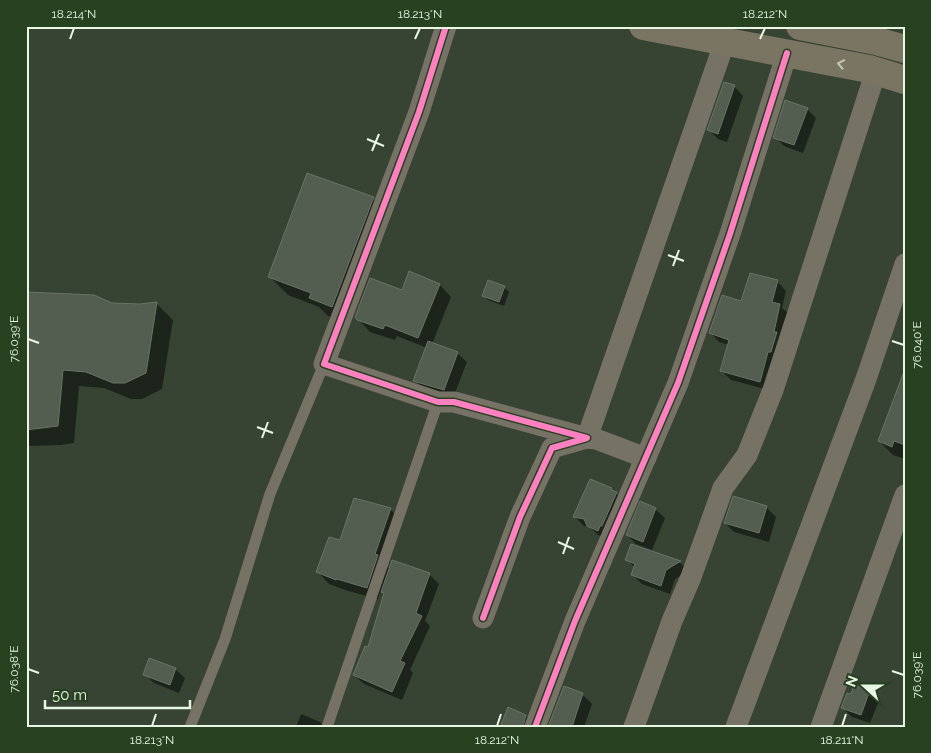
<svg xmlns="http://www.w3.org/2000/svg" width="931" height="753" font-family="Raleway,sans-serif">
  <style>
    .shadow { fill: #0007 }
    .building { fill: #535e50; stroke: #687465 }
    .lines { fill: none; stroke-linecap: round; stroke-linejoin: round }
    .service { stroke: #767265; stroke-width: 11 }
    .minor { stroke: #767265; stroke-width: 21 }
    .secondary { stroke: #7a7463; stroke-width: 28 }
    .cycleway-casing { stroke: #284121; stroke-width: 9 }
    .cycleway { stroke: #ff80c0; stroke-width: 6 }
    .oneway { stroke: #c2c9b6 }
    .ticks { fill: none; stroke: #e8f7e3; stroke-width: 2 }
    .neatline { fill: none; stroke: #e8f7e3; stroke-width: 2 }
    .ticks-label { font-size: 12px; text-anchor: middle; fill: #e8f7e3 }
  </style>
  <rect width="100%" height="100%" fill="#374433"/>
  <!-- shadow -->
  <g class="shadow">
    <polygon points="734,86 743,96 727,142 718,139 709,130"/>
    <polygon points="807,109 816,118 803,153 784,146 775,137"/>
    <polygon points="373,198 391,216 350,324 328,316 319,307 288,295 270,277"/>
    <polygon points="489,281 505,288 509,292 504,306 488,300 483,295"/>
    <polygon points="777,281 786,291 782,308 789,314 769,390 731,380 722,371 729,345 719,342 710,332 742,303"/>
    <polygon points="440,285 451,297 432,344 457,353 467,362 453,398 424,389 415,380 427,348 397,336 395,340 370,332 358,319 403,291"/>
    <polygon points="26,292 111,304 140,306 156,303 173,320 162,389 142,399 131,399 104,388 79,386 74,443 61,445 26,446"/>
    <polygon points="905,372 905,459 893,455 879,441"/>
    <polygon points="611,489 626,502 607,539 598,535 590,527 584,526 575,517"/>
    <polygon points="734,498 767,508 776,517 769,542 734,532 725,523"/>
    <polygon points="390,509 402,521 386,566 390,569 429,574 439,584 425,621 430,626 410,670 413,673 402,700 364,684 354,675 368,649 385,594 381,590 378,599 348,591 329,584 318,572 340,542"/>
    <polygon points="655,509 665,518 652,550 636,544 627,535"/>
    <polygon points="632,546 680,563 689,571 675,579 670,594 642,584 633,575 635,568 627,559"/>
    <polygon points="175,669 185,678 179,693 154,683 144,674"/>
    <polygon points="855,686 870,692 879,701 870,723 852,717 843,708 851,696"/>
    <polygon points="564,688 583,695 592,704 584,727 550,726"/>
    <polygon points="301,714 320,722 325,727 296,727"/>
    <polygon points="526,716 535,725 534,727 501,727"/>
  </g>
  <!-- building -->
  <g class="building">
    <polygon points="724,82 735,85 718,134 707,130"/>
    <polygon points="785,100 808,108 794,145 773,138"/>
    <polygon points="307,173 374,197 332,307 309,298 311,293 268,277"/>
    <polygon points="409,271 440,284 418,338 385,325 383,329 357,320 355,317 370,278 402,290"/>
    <polygon points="750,273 778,280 772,302 780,304 774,332 777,332 771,352 768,352 760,382 720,371 729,340 709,333 722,295 741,301"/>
    <polygon points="488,280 505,286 499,302 482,296"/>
    <polygon points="26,292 94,295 112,303 140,304 157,302 146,373 125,383 113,383 86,372 63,370 58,426 26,430"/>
    <polygon points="428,341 458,352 444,390 413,381"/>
    <polygon points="903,374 905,374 905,445 894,441 892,447 878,441"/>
    <polygon points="590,479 612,488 611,490 617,492 602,526 600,526 598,531 587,526 584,519 573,517"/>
    <polygon points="733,496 767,506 759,533 724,523"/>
    <polygon points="354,498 391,508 375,554 378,555 367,588 337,579 336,580 316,572 329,537 340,540"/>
    <polygon points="640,501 656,508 643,542 626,535"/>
    <polygon points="631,544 681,561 666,570 661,586 631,575 635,564 625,560"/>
    <polygon points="392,560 430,573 416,613 422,616 400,661 405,663 392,692 353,675 365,646 368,647 384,593 381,592"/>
    <polygon points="149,658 176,668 170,685 143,675"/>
    <polygon points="854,685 870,690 861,715 841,708 847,693 851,694"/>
    <polygon points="564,686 583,693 572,727 548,727"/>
    <polygon points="508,707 526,715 523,727 500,727"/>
  </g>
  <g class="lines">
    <!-- service -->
    <g class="service">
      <polyline points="190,727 225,639 270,494 324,364"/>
      <polyline points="327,727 438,402"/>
    </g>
    <!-- minor -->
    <g class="minor">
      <polyline points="446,26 419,112 324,364 438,402 454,402 587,438 552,448 520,517 483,618"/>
      <polyline points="646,458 596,439 587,438 725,41"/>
      <polyline points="535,727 575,621 678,383 730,234 787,53"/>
      <polyline points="634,727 672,621 691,577 723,488 747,455 773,390 876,71"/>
      <polyline points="736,727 866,379 905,264"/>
      <polyline points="821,727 905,495"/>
    </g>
    <!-- secondary -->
    <g class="secondary">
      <polyline points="643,26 869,69 905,80"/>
      <polyline points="800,26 876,41 905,49"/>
    </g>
    <defs>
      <g id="cycleway">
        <polyline points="446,26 419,112 324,364 438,402 454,402 587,438 552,448 520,517 483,618"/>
        <polyline points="535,727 575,621 678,383 730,234 787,53"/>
      </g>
    </defs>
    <!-- cycleway casing -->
    <use href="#cycleway" class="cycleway-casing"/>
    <!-- cycleway -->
    <use href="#cycleway" class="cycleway"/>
  </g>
  <!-- one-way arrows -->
  <defs><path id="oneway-chevron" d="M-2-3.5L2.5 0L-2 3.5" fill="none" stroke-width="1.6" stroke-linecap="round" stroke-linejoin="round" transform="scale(1.25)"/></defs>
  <use class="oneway" href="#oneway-chevron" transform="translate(841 64) rotate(-169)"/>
  <!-- ticks -->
  <path class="ticks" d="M70 39 74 28M415 39 420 28M760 39 765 28M367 139 384 146M372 151 379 134M668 255 684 261M673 266 679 250M28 339 39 343M892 341 904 345M257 427 273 433M262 438 268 422M558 542 574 549M563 554 569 537M28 669 39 673M892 671 904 675M152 726 156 714M497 726 501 714M842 726 846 714"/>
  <!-- border -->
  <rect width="931" height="753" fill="none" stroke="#284121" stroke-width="55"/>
  <!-- north arrow -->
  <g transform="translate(864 686) rotate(291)" stroke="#284121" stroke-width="4" paint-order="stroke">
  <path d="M0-4L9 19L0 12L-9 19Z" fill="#e8f7e3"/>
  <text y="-8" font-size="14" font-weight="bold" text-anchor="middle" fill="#e8f7e3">N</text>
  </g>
  <!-- scale -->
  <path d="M45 700v8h145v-8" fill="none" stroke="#e8f7e3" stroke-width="2.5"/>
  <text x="52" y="700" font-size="15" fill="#e8f7e3" stroke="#284121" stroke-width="4" paint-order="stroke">50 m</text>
  <rect x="28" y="28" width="876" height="698" class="neatline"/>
  <g class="ticks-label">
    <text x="74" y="18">18.214°N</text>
    <text x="420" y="18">18.213°N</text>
    <text x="765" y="18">18.212°N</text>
    <text transform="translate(14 339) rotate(-90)" y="4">76.039°E</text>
    <text transform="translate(917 345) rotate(-90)" y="4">76.040°E</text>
    <text transform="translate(14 669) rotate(-90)" y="4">76.038°E</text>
    <text transform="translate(917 675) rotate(-90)" y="4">76.039°E</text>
    <text x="152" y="744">18.213°N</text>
    <text x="497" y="744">18.212°N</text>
    <text x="842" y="744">18.211°N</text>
  </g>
</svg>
